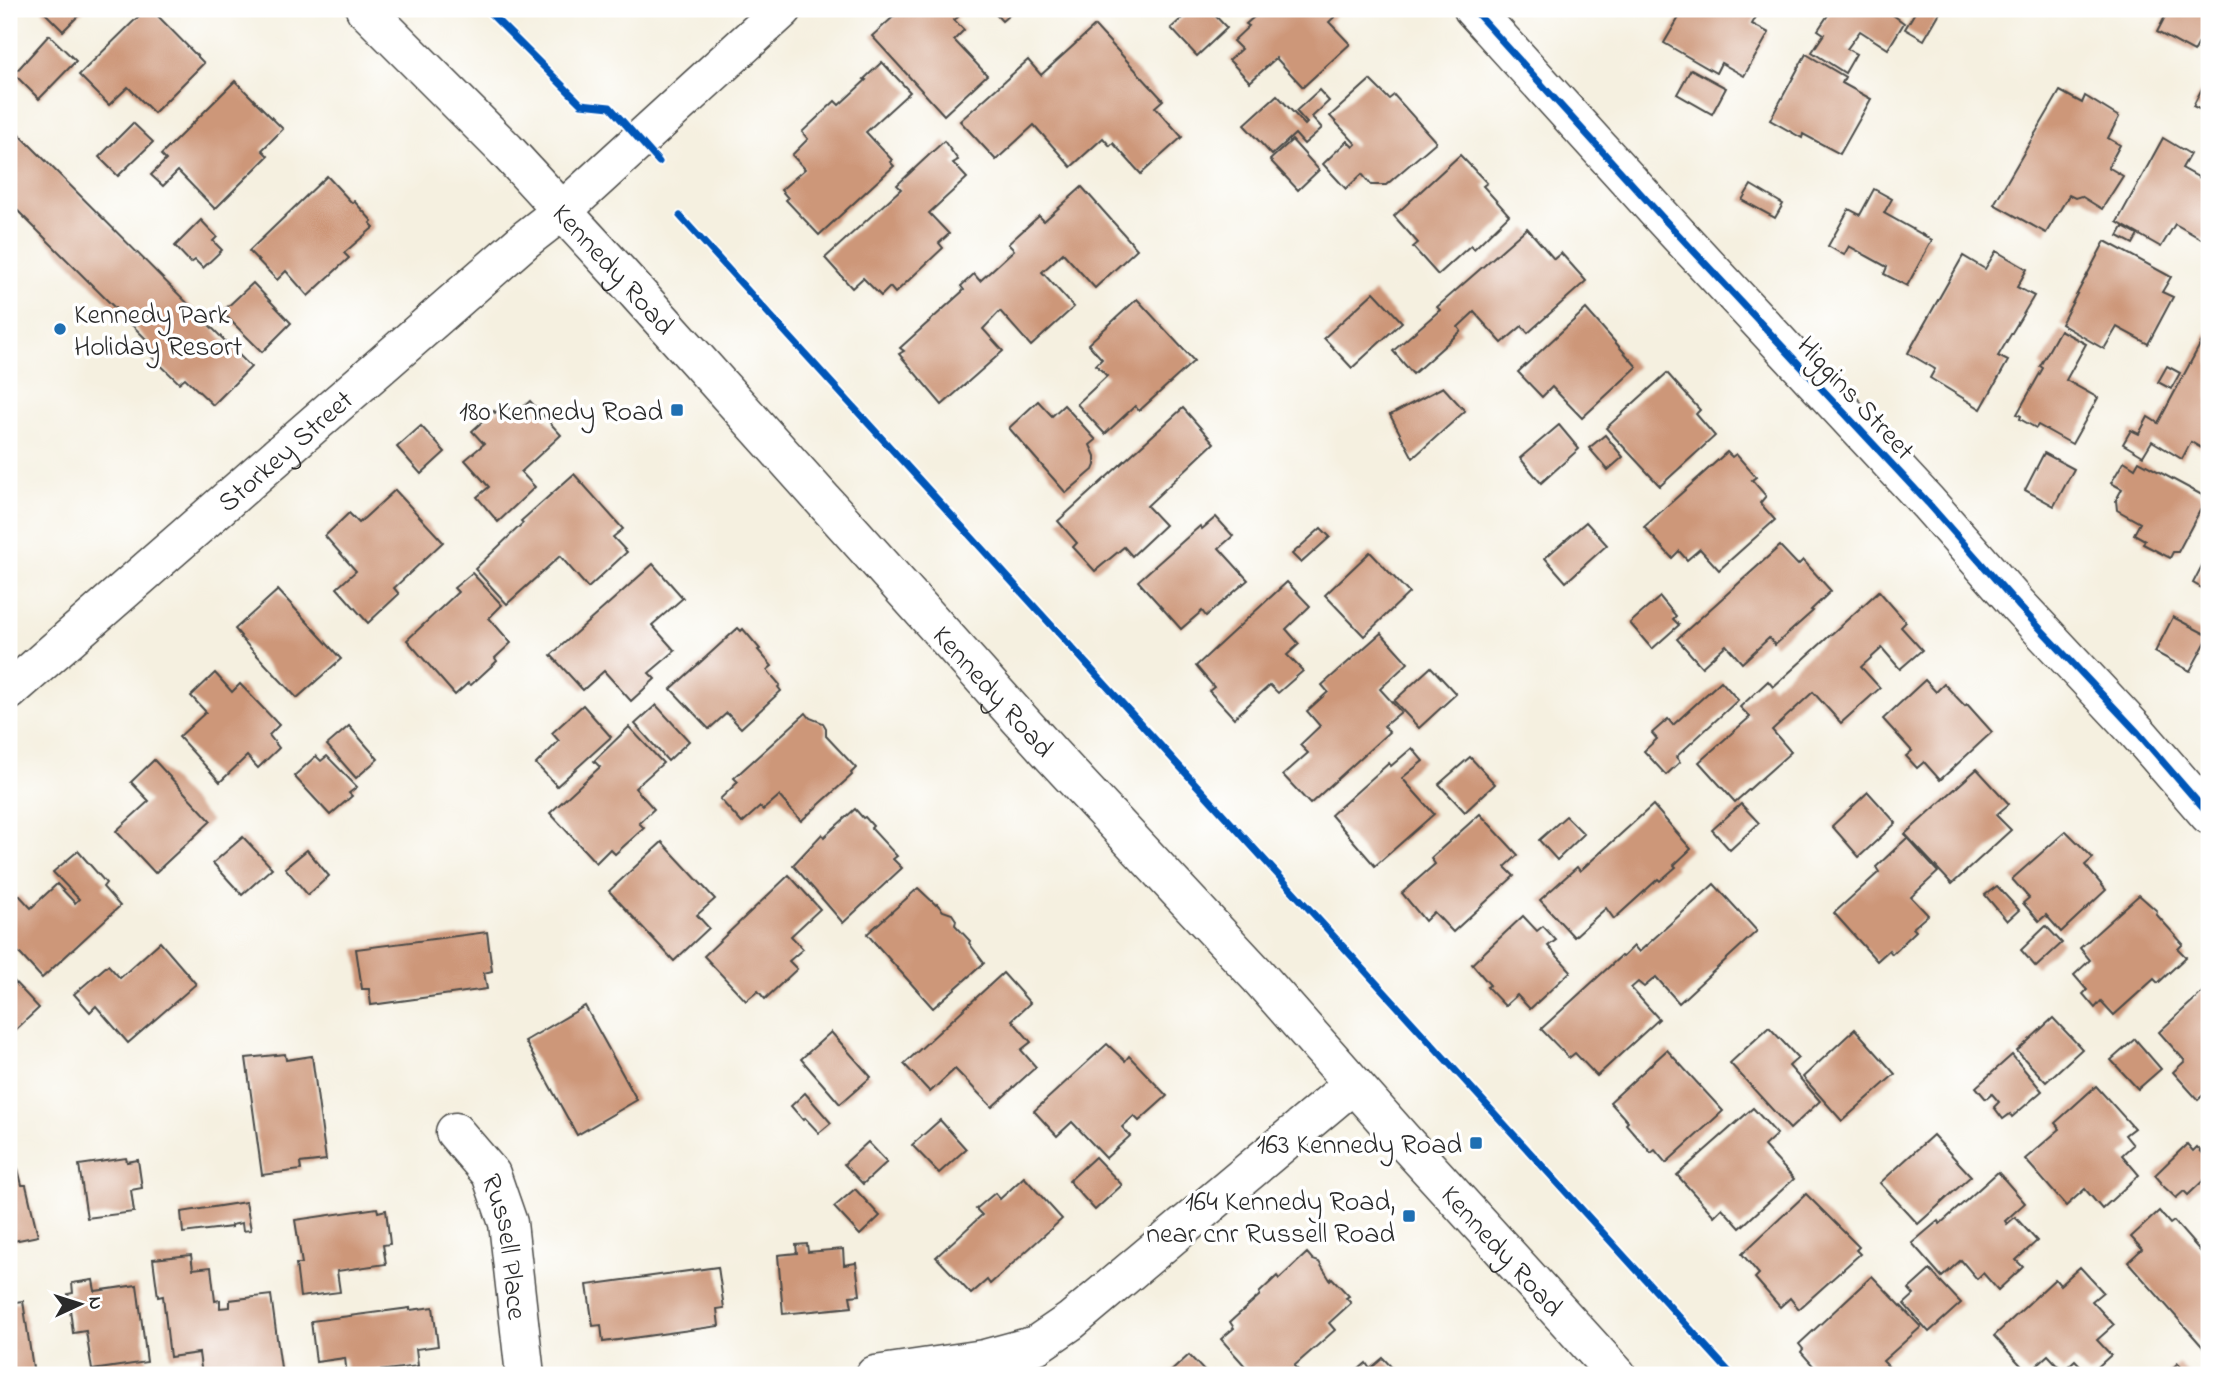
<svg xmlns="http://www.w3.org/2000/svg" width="2218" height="1384" font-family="'Indie Flower',sans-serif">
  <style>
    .building { fill: #cd9779 }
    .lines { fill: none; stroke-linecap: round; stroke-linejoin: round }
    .street-casing { stroke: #494946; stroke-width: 41 }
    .secondary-casing { stroke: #494946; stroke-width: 41 }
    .street { stroke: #fff; stroke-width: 38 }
    .secondary { stroke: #fff; stroke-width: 38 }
    .cycleway-casing { stroke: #fff; stroke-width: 11 }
    .cycleway { stroke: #0057b8; stroke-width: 7 }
    .poi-dot { fill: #1f6fb2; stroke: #fff; stroke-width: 2.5 }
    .labels { text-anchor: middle; stroke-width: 7; stroke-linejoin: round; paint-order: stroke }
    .street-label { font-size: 28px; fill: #2b2b2b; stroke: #fff }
    .poi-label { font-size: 28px; fill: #2b2b2b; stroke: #fff; text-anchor: end }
  </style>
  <rect width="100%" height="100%" fill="#fff"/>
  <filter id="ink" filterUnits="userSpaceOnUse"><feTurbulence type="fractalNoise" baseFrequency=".0143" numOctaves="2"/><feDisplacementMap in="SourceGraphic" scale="14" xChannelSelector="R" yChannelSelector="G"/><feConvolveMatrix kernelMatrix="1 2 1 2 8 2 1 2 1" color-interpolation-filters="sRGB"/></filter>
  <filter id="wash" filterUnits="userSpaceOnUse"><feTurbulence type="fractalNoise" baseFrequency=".00686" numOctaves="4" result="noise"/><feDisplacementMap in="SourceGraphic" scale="28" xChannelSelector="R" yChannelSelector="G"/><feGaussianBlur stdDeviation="1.57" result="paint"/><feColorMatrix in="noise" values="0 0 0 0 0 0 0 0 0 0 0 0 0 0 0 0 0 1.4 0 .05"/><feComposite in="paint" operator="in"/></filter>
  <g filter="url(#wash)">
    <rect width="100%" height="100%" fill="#f5f0e0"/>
    <g id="blocks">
      <!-- building -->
      <g class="building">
        <polygon points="41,9 85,9 63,31"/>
        <polygon points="146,9 151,9 204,63 154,113 128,87 109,105 79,75"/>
        <polygon points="902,9 951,9 958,17 954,20 964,30 954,40 987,75 944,115 872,36"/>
        <polygon points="991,9 1016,9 1002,21"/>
        <polygon points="1192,9 1209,9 1227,28 1197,56 1171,28"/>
        <polygon points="1263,9 1343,9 1329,22 1350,44 1303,87 1276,58 1250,82 1229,60 1241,49 1233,41 1249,26 1246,24"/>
        <polygon points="1684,9 1725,9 1734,14 1737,9 1741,9 1756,17 1752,24 1769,33 1744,76 1721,63 1716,73 1664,43"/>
        <polygon points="1832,9 1897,9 1893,15 1904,23 1888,49 1860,31 1847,49 1856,54 1845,73 1812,52 1824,34 1818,30"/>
        <polygon points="1917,9 1942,9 1924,40 1905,29"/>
        <polygon points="2169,9 2209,9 2209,24 2194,52 2157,32"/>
        <polygon points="1095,26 1163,100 1155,107 1182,137 1141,174 1113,143 1110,146 1103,138 1071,167 1034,125 996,160 960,121 1028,60 1041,75"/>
        <polygon points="49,35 76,61 39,99 14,74"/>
        <polygon points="1806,54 1845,77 1842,83 1871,99 1840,154 1803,134 1802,138 1770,120"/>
        <polygon points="882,62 910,92 866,132 892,160 890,162 894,166 819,235 786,200 788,198 781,190 805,169 792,155 808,139 802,132 835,101 839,105 866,80 864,79"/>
        <polygon points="1691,69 1726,88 1712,114 1677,94"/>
        <polygon points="2209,75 2209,114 2193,106"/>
        <polygon points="1370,80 1389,99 1394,95 1436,142 1386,185 1371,185 1362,174 1346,189 1323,164 1347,141 1353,147 1356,144 1330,116"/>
        <polygon points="235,81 283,129 262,150 268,156 215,209 178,171 163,186 151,175 166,160 161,155"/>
        <polygon points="1319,90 1329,101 1312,117 1322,128 1304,144 1295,134 1272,155 1244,125 1277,95 1305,125 1307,123 1296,111"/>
        <polygon points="2060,91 2082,103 2085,96 2119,117 2108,138 2120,145 2108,167 2123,176 2102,209 2081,196 2075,198 2069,195 2046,233 1994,204"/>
        <polygon points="133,123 153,142 118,176 99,157"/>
        <polygon points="9,124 251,367 213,405 185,378 179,383 144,349 150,343 9,202"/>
        <polygon points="2163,138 2190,154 2182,168 2209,183 2209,233 2205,241 2175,224 2161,247 2117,222"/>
        <polygon points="1292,140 1319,170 1298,190 1270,160"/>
        <polygon points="944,141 958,160 953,163 967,178 929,213 949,234 939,243 943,248 895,293 890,287 881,296 863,278 852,288 825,258 901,189 897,185"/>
        <polygon points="1460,155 1487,183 1483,186 1509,215 1474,249 1471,245 1438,275 1413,247 1418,243 1394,216"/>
        <polygon points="327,176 352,203 354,201 372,221 370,223 374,227 344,253 349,258 308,296 286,271 277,280 249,251"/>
        <polygon points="1751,185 1783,204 1775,218 1742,200"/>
        <polygon points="1082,187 1137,249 1095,288 1063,253 1042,272 1074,307 1031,346 1000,311 983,329 1003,351 942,405 899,354 904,351 900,348 964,290 961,286 974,274 980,281 1014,250 1008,244 1039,216 1044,221"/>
        <polygon points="1874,189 1892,199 1884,213 1932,240 1907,286 1884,274 1887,267 1849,246 1844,255 1828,246 1849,209 1860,215"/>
        <polygon points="201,220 217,237 213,241 222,250 203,268 195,260 191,263 175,246"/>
        <polygon points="2123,227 2138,235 2133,244 2118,236"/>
        <polygon points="1527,228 1554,259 1561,253 1586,281 1528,333 1522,326 1502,343 1474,312 1458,327 1461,331 1413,374 1393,351 1440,310 1437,307"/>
        <polygon points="2105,241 2171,277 2162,292 2173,297 2148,344 2117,327 2104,349 2061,324"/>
        <polygon points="1996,251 2027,269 2017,287 2034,296 1998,356 2008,361 1981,409 1930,378 1935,369 1908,353 1963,256 1985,269"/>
        <polygon points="253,283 291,323 262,352 222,312"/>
        <polygon points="1374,292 1402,322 1352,368 1324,338"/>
        <polygon points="1137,299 1194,361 1139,411 1135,406 1105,434 1077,404 1107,376 1096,365 1102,359 1088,344"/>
        <polygon points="1586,309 1637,367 1582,418 1552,387 1542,397 1518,372"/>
        <polygon points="2209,328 2208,452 2191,442 2182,459 2152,441 2143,456 2123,444 2131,430 2139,434 2148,417 2158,423"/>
        <polygon points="2060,330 2086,344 2066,380 2098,398 2072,444 2038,425 2036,428 2020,419 2021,416 2017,414 2043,368 2040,366"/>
        <polygon points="2167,366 2180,373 2171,389 2158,382"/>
        <polygon points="1667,373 1700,410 1696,414 1715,436 1660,486 1606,428"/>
        <polygon points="1443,387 1465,411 1413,458 1390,415"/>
        <polygon points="530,401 561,435 521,472 535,487 498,522 477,497 489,487 465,460 484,444 472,431 494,411 495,413 505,404 515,415"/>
        <polygon points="1038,401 1052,416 1064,405 1096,440 1090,445 1095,456 1095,465 1093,470 1066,493 1009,428"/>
        <polygon points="1183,408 1214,443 1147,506 1165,525 1132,556 1124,547 1095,571 1073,547 1077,543 1058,521"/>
        <polygon points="1559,425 1579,449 1541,483 1520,458"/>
        <polygon points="421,426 445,452 421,474 397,447"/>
        <polygon points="1605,435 1623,457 1608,470 1589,448"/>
        <polygon points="1727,452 1732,457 1736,454 1756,477 1752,480 1766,496 1760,503 1775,520 1719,570 1700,549 1687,560 1679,551 1672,558 1644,527"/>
        <polygon points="2044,453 2074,469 2054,506 2025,490"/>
        <polygon points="2124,461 2135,468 2139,461 2202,495 2204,503 2178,552 2173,552 2170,558 2143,544 2145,540 2134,534 2140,523 2117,510 2116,500 2122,489 2111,483"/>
        <polygon points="574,474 623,529 613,537 627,552 588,588 560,556 507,604 475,569 523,523 521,521"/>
        <polygon points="395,490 443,542 394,588 399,594 368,623 337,588 356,571 325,536 349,513 359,523"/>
        <polygon points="1216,517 1233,536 1219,548 1248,580 1206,616 1202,611 1181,629 1138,581 1200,526 1202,529"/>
        <polygon points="1586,522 1607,545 1566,582 1545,558"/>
        <polygon points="1321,528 1330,537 1301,563 1292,554"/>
        <polygon points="1780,546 1798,565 1803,560 1831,591 1811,610 1813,611 1775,645 1769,638 1742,663 1726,645 1702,667 1677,639"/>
        <polygon points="1370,552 1409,593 1364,636 1325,595"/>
        <polygon points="2209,552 2209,592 2193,583"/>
        <polygon points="653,564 683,598 652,625 675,651 649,673 655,679 631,701 604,671 583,690 551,655"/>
        <polygon points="472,573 502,605 489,618 511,643 495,658 497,661 471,685 468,683 455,695 407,640 458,592 454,588"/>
        <polygon points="1287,582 1310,606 1286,629 1299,644 1287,655 1303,671 1278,693 1270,685 1234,718 1209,691 1214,687 1196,666"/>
        <polygon points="278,590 341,659 297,698 240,637 241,636 235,629"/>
        <polygon points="1879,591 1906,622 1901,627 1922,650 1900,669 1882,648 1861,667 1880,688 1841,723 1813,692 1772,730 1791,752 1735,802 1699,762 1750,717 1740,707 1768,681 1773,687"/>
        <polygon points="1660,597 1676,616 1673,619 1679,625 1652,649 1630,623"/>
        <polygon points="2173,617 2209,636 2190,671 2155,652"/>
        <polygon points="738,628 741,631 743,629 760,649 758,650 772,666 767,670 780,685 778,687 781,691 741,728 727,713 709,729 671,689"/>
        <polygon points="1381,633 1408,663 1380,689 1401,712 1384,726 1389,732 1310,804 1283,775 1308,753 1300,745 1320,726 1307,711 1328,692 1322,685"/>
        <polygon points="1431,667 1456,694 1419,728 1394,701"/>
        <polygon points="215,673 232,692 240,684 279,725 269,735 279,748 258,768 247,756 220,782 179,737 206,712 191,696"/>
        <polygon points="1925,680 1936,692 1944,684 1965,706 1967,704 1992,732 1940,780 1924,762 1917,768 1906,756 1912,751 1883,719"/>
        <polygon points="1721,681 1738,700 1676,757 1680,762 1666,775 1644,751 1657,739 1652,733 1668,719 1673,725"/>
        <polygon points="583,705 611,737 557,786 536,764 559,741 552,733"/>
        <polygon points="656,705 689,741 668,761 635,724"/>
        <polygon points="806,713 810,718 823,723 826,728 826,736 856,768 851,773 852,775 801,821 779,796 763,810 760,807 742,823 720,799 738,782 734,778"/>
        <polygon points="349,726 378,759 356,778 327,745"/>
        <polygon points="629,727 663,763 635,788 654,809 639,823 644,828 615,854 610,849 596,863 550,813 600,767 594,761"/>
        <polygon points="1412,748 1423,761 1402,778 1434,814 1375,866 1331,815 1389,763 1391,766"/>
        <polygon points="316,756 321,761 327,756 357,787 349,793 352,796 330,815 294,776"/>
        <polygon points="1470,757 1495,784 1465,812 1439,784"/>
        <polygon points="154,760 211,821 155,873 116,831 149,801 131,782"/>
        <polygon points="1977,769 2009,804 1996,815 2011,830 1952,884 1905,834"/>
        <polygon points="1868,792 1896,823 1859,857 1832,826"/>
        <polygon points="1741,804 1759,823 1730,850 1712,830"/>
        <polygon points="1653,805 1691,849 1674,865 1676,867 1660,881 1658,879 1614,919 1606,908 1574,937 1540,900 1577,867 1580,871"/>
        <polygon points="855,809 863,818 865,817 873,826 871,828 897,856 893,859 902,868 843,923 793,865 822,834 824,837"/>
        <polygon points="1480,814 1518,855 1505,867 1514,876 1453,932 1434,912 1425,921 1402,893 1435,864 1431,858"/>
        <polygon points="1566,816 1584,834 1557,860 1539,840"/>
        <polygon points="2066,831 2093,858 2085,865 2106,890 2061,932 2046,915 2039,921 2023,903 2029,898 2012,879"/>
        <polygon points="243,837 272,868 242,895 213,863"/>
        <polygon points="1907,838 1938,872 1911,897 1928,915 1913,928 1916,931 1892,954 1889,950 1877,961 1834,913 1879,872 1876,867"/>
        <polygon points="662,842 715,899 697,915 709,928 674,961 609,891"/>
        <polygon points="307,850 329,876 308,895 285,868"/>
        <polygon points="78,851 106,883 103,887 120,906 42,978 9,942 9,905 19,895 31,908 57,884 75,903 79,899 53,872"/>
        <polygon points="789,875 820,909 791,936 803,949 789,961 797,969 765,999 758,991 746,1001 704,956"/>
        <polygon points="1714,884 1757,931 1679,1003 1656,977 1644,987 1638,982 1631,988 1659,1019 1597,1076 1575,1053 1569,1058 1541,1029 1621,956 1623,957 1634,946 1639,952"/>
        <polygon points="1997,886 2019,910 2007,921 1985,895"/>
        <polygon points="918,888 936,905 937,904 943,911 952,914 956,920 955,925 970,941 969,943 984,963 933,1008 867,934"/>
        <polygon points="2139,895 2157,911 2156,914 2183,944 2178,949 2186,957 2158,983 2154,979 2114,1015 2101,1001 2095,1008 2083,994 2087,990 2074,975 2090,960 2080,948"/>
        <polygon points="1523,916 1537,931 1543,926 1556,940 1548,946 1571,971 1530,1009 1517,995 1505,1006 1487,987 1490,985 1472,964"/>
        <polygon points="2046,926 2062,943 2036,967 2021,950"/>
        <polygon points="487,932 492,971 484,973 487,989 371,1005 369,989 362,989 356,949"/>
        <polygon points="160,942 196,984 128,1043 96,1006 90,1012 74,994 108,965 120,978"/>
        <polygon points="1003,973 1030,1003 1012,1020 1031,1042 1021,1050 1036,1067 992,1107 955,1069 930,1092 904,1064"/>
        <polygon points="9,976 39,1008 9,1036"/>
        <polygon points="2209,986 2209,1089 2198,1100 2173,1072 2185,1061 2159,1032"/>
        <polygon points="585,1006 637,1100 577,1135 525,1041"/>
        <polygon points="2053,1018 2082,1049 2046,1082 2017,1051"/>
        <polygon points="1769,1027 1798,1058 1789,1066 1820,1101 1790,1129 1730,1063"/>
        <polygon points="1855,1029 1895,1074 1842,1121 1803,1077"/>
        <polygon points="831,1032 871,1077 840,1104 801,1059"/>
        <polygon points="2135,1039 2161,1069 2138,1089 2111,1060"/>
        <polygon points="1107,1044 1125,1061 1129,1056 1167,1096 1139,1121 1134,1116 1122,1127 1130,1136 1106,1158 1072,1122 1057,1136 1034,1111"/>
        <polygon points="1667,1050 1723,1111 1666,1163 1655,1150 1651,1153 1626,1124 1628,1122 1610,1102"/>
        <polygon points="285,1054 286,1060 312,1056 326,1160 300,1163 301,1170 262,1175 246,1058"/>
        <polygon points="2012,1055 2042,1091 2012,1117 2010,1114 2003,1119 1994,1107 1999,1102 1992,1094 1986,1099 1976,1087"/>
        <polygon points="2096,1086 2134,1128 2125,1135 2133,1145 2122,1155 2139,1175 2102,1209 2085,1189 2066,1206 2025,1159 2060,1129 2055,1123"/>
        <polygon points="805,1093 831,1123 819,1133 805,1118 803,1120 791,1106"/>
        <polygon points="1753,1108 1777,1134 1764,1146 1794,1179 1740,1228 1722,1208 1714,1216 1677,1175"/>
        <polygon points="940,1120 966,1149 939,1173 912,1145"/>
        <polygon points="1933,1135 1971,1176 1918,1224 1880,1183"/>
        <polygon points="868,1142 887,1162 863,1184 844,1164"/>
        <polygon points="2187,1144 2193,1151 2197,1147 2209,1160 2209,1175 2188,1195 2184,1191 2176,1198 2160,1183 2161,1182 2155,1175"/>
        <polygon points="1095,1157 1122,1185 1095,1210 1069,1181"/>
        <polygon points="126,1158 127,1162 138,1160 142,1188 131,1190 134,1212 87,1218 79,1165"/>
        <polygon points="18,1169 22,1185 26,1185 38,1236 9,1242 9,1171"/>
        <polygon points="1998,1172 2025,1203 2005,1221 2007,1224 2015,1217 2037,1241 2016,1260 2023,1267 1998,1290 1983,1273 1977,1279 1961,1260 1942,1277 1912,1243 1938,1221 1940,1224"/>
        <polygon points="1024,1177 1062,1219 990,1284 987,1280 971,1294 936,1257 982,1215 976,1209 995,1193 1000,1199"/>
        <polygon points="855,1189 880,1216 860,1235 834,1207"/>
        <polygon points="1806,1194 1859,1247 1856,1250 1860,1254 1799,1309 1790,1298 1780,1307 1755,1278 1759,1274 1742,1254"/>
        <polygon points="246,1202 251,1230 243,1231 242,1223 231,1225 231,1227 183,1233 181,1212"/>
        <polygon points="377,1208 378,1212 386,1210 390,1244 383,1245 386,1264 337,1271 340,1292 300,1297 296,1264 302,1264 295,1220"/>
        <polygon points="2159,1211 2170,1224 2174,1221 2209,1261 2209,1354 2128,1262 2142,1249 2131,1237"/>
        <polygon points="807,1244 808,1252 843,1249 844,1265 856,1263 860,1295 850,1296 852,1307 783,1314 778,1255 797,1253 796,1245"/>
        <polygon points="1307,1253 1313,1260 1319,1262 1330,1280 1332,1278 1349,1296 1346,1298 1351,1303 1329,1323 1335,1330 1294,1366 1303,1375 1253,1375 1221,1339 1234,1328 1230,1322 1260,1295 1259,1293 1277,1276 1279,1279"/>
        <polygon points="191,1255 193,1269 211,1267 215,1301 220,1300 220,1308 230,1307 230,1300 271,1295 282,1375 202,1375 199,1353 170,1357 163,1296 158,1297 153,1259"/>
        <polygon points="718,1267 724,1308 717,1309 719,1326 603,1342 601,1325 593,1326 587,1285"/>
        <polygon points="2080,1267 2103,1292 2092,1301 2114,1325 2097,1340 2111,1355 2089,1375 2075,1360 2063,1371 2048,1355 2028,1373 1994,1336 2055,1279 2060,1285"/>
        <polygon points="1930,1270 1961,1303 1929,1332 1904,1304 1914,1295 1909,1289"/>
        <polygon points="1872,1276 1921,1327 1883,1361 1888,1366 1879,1375 1813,1375 1812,1374 1816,1369 1801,1352 1803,1349 1799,1344"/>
        <polygon points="93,1280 95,1291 137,1285 147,1362 92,1370 86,1331 73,1333 68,1294 73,1293 72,1283"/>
        <polygon points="23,1301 34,1375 9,1375 9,1303"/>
        <polygon points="433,1307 438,1346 416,1349 418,1366 347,1375 345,1358 316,1362 311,1321 410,1308 410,1310"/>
        <polygon points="1189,1355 1208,1375 1167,1375"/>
        <polygon points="1383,1358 1399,1375 1352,1375 1366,1363 1370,1369"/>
        <polygon points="2178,1363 2190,1375 2165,1375"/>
      </g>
    </g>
  </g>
  <g filter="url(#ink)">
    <use href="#blocks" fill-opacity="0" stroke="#494946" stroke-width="2"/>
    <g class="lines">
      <defs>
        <g id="street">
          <polyline points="1473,9 1662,217 1928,503 2018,605 2138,733 2209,815"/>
          <path id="s1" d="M9 691 526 239 562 211 783 9"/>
          <path id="s2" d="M455 1132 491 1174 508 1223 525 1375"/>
          <polyline points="875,1375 984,1359 1036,1345 1071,1321 1353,1084"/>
        </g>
        <g id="secondary">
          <path id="s3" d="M365 9 506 150 621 275 1051 754 1258 976 1402 1139 1617 1375"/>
        </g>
      </defs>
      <!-- street casing -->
      <use href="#street" class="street-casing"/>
      <!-- secondary casing -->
      <use href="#secondary" class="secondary-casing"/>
      <!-- street -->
      <use href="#street" class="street"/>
      <!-- secondary -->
      <use href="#secondary" class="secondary"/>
      <defs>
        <g id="cycleway">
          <polyline points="486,9 581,104 610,107 659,162"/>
          <polyline points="1473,9 1662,217 1928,503 2018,605 2138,733 2209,815"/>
          <polyline points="680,216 1732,1375"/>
        </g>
      </defs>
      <!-- cycleway casing -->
      <use href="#cycleway" class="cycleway-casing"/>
      <!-- cycleway -->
      <use href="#cycleway" class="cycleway"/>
    </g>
  </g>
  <!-- markers -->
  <g class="poi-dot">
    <circle cx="60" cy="329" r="7"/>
    <rect x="670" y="403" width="14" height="14" rx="3.5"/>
    <rect x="1469" y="1136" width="14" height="14" rx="3.5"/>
    <rect x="1402" y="1209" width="14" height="14" rx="3.5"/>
  </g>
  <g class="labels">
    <!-- street labels -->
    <g class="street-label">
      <text dy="10" stroke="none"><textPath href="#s3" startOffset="360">Kennedy Road</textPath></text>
      <text transform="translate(1857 397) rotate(47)" y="10">Higgins Street</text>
      <text dy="10" stroke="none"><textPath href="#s1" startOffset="366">Storkey Street</textPath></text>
      <text dy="10" stroke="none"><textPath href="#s3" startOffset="928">Kennedy Road</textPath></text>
      <text dy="10" stroke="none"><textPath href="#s2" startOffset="130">Russell Place</textPath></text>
      <text dy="10" stroke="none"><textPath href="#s3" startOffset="1684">Kennedy Road</textPath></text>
    </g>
    <!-- poi labels -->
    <g class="poi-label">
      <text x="74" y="323" text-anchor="start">Kennedy Park<tspan x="74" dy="32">Holiday Resort</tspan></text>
      <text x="663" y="420">180 Kennedy Road</text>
      <text x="1462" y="1153">163 Kennedy Road</text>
      <text x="1395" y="1210">164 Kennedy Road,<tspan x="1395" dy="32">near cnr Russell Road</tspan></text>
    </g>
  </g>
  <!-- margin -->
  <rect width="2218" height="1384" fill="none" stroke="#fff" stroke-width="35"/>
  <!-- north arrow -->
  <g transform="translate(80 1304) rotate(86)" stroke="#ffffff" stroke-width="5" paint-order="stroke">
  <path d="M0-5L12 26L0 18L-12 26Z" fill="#2b2b2b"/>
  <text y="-10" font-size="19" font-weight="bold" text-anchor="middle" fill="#2b2b2b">N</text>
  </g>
</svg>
